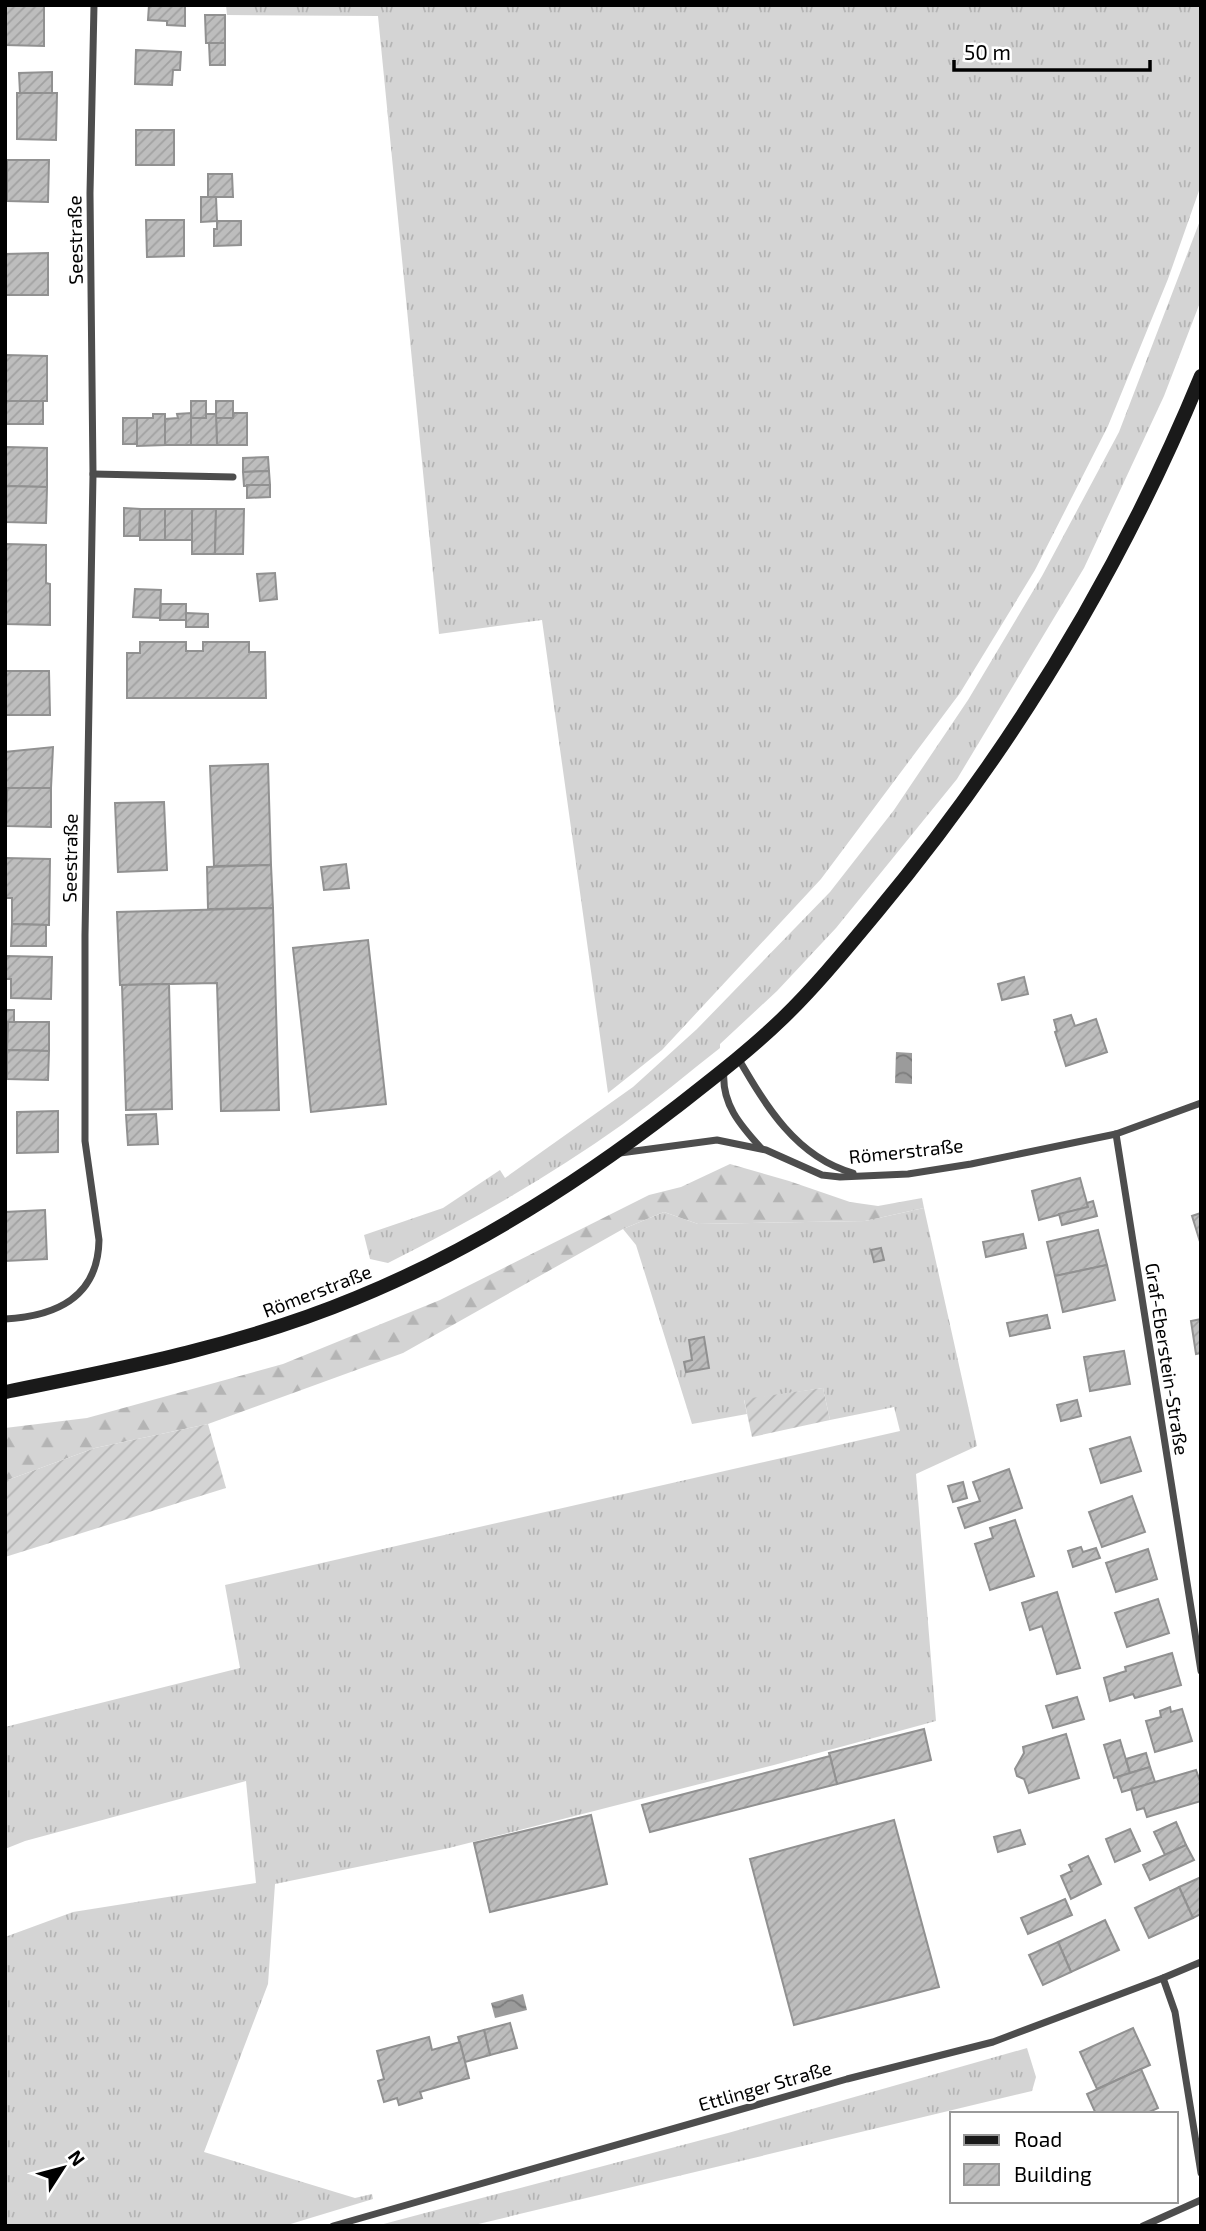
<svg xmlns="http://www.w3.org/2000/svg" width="1206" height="2231" font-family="'Exo 2',sans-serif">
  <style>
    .grass { fill: url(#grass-tufts) }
    .forest { fill: url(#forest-firs) }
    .garden { fill: url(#garden-furrows) }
    .water { fill: url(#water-waves) }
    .building { fill: url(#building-hatch); stroke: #919191; stroke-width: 2 }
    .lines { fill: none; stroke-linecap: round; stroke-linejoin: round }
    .street { stroke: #4d4d4d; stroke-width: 7 }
    .secondary { stroke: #1a1a1a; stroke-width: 14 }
    .labels { text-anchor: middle; stroke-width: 5; stroke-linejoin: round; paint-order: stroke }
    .street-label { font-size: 19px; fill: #000; stroke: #fff }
  </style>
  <defs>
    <pattern id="grass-tufts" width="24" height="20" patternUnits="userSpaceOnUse" patternTransform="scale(1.75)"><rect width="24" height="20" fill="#d4d4d4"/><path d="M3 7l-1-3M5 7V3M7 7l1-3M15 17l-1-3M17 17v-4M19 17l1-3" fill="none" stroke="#b4b4b4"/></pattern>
    <pattern id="forest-firs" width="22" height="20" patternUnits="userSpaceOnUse" patternTransform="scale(1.75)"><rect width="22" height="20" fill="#d4d4d4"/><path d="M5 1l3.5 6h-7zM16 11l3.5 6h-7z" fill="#b4b4b4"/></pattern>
    <pattern id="garden-furrows" width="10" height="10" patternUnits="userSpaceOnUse" patternTransform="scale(1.75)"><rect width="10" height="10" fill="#d4d4d4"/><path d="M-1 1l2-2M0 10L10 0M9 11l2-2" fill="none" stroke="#b4b4b4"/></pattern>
    <pattern id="water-waves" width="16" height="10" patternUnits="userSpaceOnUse" patternTransform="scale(1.75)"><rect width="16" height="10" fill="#9b9b9b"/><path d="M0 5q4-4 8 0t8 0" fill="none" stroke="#7c7c7c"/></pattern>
    <pattern id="building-hatch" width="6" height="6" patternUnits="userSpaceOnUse" patternTransform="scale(1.75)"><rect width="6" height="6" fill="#bdbdbd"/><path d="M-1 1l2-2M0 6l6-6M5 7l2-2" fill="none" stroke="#a1a1a1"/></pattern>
  </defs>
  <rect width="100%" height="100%" fill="#fff"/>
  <!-- grass -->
  <g class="grass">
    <polygon points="226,5 1201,5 1201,185 1168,279 1108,426 1035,570 960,693 821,879 662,1050 608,1093 542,620 439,634 378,16 227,15"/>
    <path d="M1201 218V300L1164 396 1084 568 957 779 836 928 777 991 720 1044V1048C688 1073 656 1100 623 1124 549 1177 469 1222 388 1263L370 1259 364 1235 443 1208 500 1170 505 1178 633 1087 697 1029 830 892 894 810 968 700 1042 576 1119 432Z"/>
    <polygon points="924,1208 977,1446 916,1474 936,1721 774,1765 449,1848 275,1884 268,1984 204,2152 355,2198 372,2194 373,2199 284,2226 5,2226 5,1937 73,1912 256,1883 246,1781 25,1841 5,1849 5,1727 240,1668 225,1585 900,1431 894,1407 830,1420 823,1388 744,1400 747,1414 692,1424 636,1245 623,1229 664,1212 698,1224 865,1221"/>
    <polygon points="1027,2048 1036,2077 1032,2091 470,2226 376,2226 728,2133"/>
  </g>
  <!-- forest -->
  <polygon class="forest" points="730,1164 789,1181 850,1202 878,1206 922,1198 924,1208 865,1221 698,1224 664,1212 623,1229 403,1353 208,1424 95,1448 5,1481 5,1428 87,1418 283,1364 440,1300 649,1195 681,1187"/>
  <!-- garden -->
  <g class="garden">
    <polygon points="823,1388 830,1420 752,1437 744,1399"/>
    <polygon points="208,1424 226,1488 5,1557 5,1481 95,1448"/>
  </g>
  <!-- water -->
  <g class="water">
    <polygon points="896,1052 912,1053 912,1084 895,1083"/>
    <polygon points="523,1994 527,2010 495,2018 491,2003"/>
  </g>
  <!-- building -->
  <g class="building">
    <polygon points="5,5 44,5 44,46 5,45"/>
    <polygon points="149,5 185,5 185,26 167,25 167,21 148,20"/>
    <polygon points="205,15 225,15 225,43 206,43"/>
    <polygon points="209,43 225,43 225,65 210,65"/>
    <polygon points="136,50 181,52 180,70 173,70 172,85 135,84"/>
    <polygon points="52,72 52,93 20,93 19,73"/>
    <polygon points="17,93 57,93 56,140 17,139"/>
    <rect x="136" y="130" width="38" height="35"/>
    <polygon points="7,160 49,160 48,202 7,201"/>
    <polygon points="208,174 232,174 233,197 208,197"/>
    <polygon points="201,197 216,197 217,221 201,222"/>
    <polygon points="146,220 184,220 184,256 147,257"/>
    <polygon points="217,221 241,221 241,245 214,246 214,229 217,229"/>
    <polygon points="48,253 48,295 5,295 5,254"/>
    <polygon points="5,355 47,356 47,401 5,401"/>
    <rect x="6" y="401" width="37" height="23"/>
    <rect x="191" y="401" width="15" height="17"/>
    <rect x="216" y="401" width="17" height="17"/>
    <polygon points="191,413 191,445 165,445 165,419 178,418 177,414"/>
    <polygon points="234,413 247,413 247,445 217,445 216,418 233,418"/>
    <polygon points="153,414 165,414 165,445 137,446 137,418 153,418"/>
    <polygon points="206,414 216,414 217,445 191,445 191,418 206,418"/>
    <rect x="123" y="418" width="14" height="26"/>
    <polygon points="6,447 47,448 47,487 5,486"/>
    <polygon points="268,457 269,471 243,472 243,458"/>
    <polygon points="269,471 270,485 244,486 243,472"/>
    <polygon points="247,485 270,485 270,497 247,498"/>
    <polygon points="5,486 47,487 46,523 5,522"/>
    <polygon points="124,508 140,509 139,536 124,536"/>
    <rect x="140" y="509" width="25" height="31"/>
    <rect x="165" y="509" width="27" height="31"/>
    <polygon points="192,509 216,509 215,554 192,554"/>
    <polygon points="216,509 244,509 243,554 215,554"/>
    <polygon points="5,544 46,545 46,583 50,584 50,625 5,624"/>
    <polygon points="275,573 277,599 260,601 257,574"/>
    <polygon points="135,589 161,590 160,618 133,617"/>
    <polygon points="161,604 186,604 186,620 160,620"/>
    <polygon points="186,613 208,614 208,627 186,627"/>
    <polygon points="140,642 186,642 186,651 203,651 203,642 249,642 249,652 265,652 266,698 127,698 127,653 140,653"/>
    <polygon points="5,671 49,671 50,715 5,715"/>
    <polygon points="53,747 51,788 5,788 5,752"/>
    <polygon points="268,764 271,865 214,866 210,766"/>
    <polygon points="7,788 51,788 51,827 6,826"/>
    <polygon points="164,802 167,870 118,872 115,803"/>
    <polygon points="5,858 50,859 49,925 12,924 12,898 5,898"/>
    <polygon points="346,864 349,888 324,890 321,867"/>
    <polygon points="271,865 273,908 208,909 207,867"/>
    <polygon points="273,908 279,1110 221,1111 217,983 120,985 117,912"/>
    <polygon points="12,924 46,925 46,946 11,946"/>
    <polygon points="368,940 386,1104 311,1112 293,948"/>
    <polygon points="6,956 52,957 51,999 11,998 11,979 6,979"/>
    <polygon points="1024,977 1028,994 1002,1000 998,984"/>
    <polygon points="169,984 172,1109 126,1110 122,985"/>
    <rect x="5" y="1010" width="9" height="12"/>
    <polygon points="1071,1015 1075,1026 1096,1019 1107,1052 1066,1066 1055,1032 1057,1031 1054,1020"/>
    <polygon points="8,1022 49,1022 49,1051 7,1050"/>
    <polygon points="7,1050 49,1051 48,1080 7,1079"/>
    <polygon points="58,1111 58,1152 17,1153 17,1112"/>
    <polygon points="156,1114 158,1144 128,1145 126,1115"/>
    <polygon points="1080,1178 1088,1207 1039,1220 1032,1191"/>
    <polygon points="1093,1201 1097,1216 1062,1225 1059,1214 1088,1207 1087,1203"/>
    <polygon points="45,1210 47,1259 5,1261 5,1212"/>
    <polygon points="1201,1213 1201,1245 1192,1216"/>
    <polygon points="1098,1230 1107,1265 1055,1276 1047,1242"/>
    <polygon points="1023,1234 1026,1248 986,1257 983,1242"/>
    <polygon points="881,1248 884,1260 874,1262 871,1250"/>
    <polygon points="1107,1265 1115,1300 1063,1312 1055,1276"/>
    <polygon points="1047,1315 1050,1328 1010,1336 1007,1323"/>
    <polygon points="1201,1319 1201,1353 1196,1354 1191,1321"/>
    <polygon points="704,1337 709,1368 686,1372 684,1362 692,1360 689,1340"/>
    <polygon points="1124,1351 1130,1384 1090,1391 1084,1357"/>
    <polygon points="1077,1400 1081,1416 1061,1421 1057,1405"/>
    <polygon points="1130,1437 1141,1471 1101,1483 1090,1449"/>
    <polygon points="1009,1469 1022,1508 965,1528 958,1508 980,1501 973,1482"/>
    <polygon points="963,1482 967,1498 953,1502 948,1486"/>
    <polygon points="1132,1496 1145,1532 1102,1547 1089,1512"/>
    <polygon points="1015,1520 1034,1576 990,1590 975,1544 993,1538 990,1528"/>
    <polygon points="1081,1547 1083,1552 1096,1548 1100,1558 1073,1567 1068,1551"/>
    <polygon points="1148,1549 1157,1579 1116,1592 1106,1563"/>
    <polygon points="1057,1592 1080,1668 1057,1674 1042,1626 1030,1630 1022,1603"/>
    <polygon points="1158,1599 1169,1633 1127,1647 1115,1613"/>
    <polygon points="1172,1653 1181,1685 1135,1698 1133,1694 1110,1701 1104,1678 1126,1671 1125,1667"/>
    <polygon points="1077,1697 1084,1719 1053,1728 1046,1706"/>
    <polygon points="1170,1707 1171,1712 1182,1709 1192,1741 1155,1752 1146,1721 1161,1717 1160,1711"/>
    <polygon points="924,1729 931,1760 837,1784 829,1753"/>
    <polygon points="1066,1734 1079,1778 1029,1793 1024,1779 1017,1776 1015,1769 1024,1753 1023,1747"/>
    <polygon points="1120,1740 1130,1773 1114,1778 1104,1745"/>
    <polygon points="1146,1753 1150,1767 1130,1773 1126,1759"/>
    <polygon points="830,1756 837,1784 650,1832 642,1805"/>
    <polygon points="1150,1767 1155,1782 1122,1792 1117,1777"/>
    <polygon points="1196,1770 1201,1784 1201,1801 1147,1817 1144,1808 1137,1810 1131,1789"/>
    <polygon points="591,1815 607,1884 490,1912 474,1843"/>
    <polygon points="894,1820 939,1987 794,2025 750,1859"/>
    <polygon points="1176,1822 1186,1845 1165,1855 1154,1832"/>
    <polygon points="1130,1829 1140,1851 1115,1862 1106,1839"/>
    <polygon points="1020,1830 1025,1844 998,1852 994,1837"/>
    <polygon points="1186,1845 1194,1860 1150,1880 1143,1865"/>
    <polygon points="1088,1856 1101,1884 1071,1899 1061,1876 1072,1871 1069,1865"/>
    <polygon points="1201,1877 1201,1914 1193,1918 1179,1887"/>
    <polygon points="1179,1887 1193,1918 1149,1938 1135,1908"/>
    <polygon points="1065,1899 1072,1915 1028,1934 1021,1918"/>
    <polygon points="1105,1920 1119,1950 1071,1972 1058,1942"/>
    <polygon points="1058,1942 1071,1972 1043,1985 1029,1955"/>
    <polygon points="510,2023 517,2048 490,2055 484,2030"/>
    <polygon points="1133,2028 1150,2065 1097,2089 1080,2052"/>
    <polygon points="484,2030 490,2055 465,2062 458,2037"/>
    <polygon points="429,2037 432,2050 460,2042 469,2078 420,2092 422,2098 399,2105 397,2098 384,2102 378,2081 384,2079 377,2051"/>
    <polygon points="1141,2069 1158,2108 1145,2114 1096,2114 1087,2094"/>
  </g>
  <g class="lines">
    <!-- street -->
    <g class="street">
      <polyline points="93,474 233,477"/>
      <path d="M738 1058C766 1106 796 1157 853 1173"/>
      <path d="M724 1071C721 1103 740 1125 761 1148"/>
      <polyline points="1116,1134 1201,1671"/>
      <polyline points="620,1153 717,1140 766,1150 822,1175 840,1177 908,1174 971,1164 1116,1134 1201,1103"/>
      <path d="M5 1319C57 1316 98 1297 99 1240L85 1141V935L93 474 90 193 94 5"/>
      <polyline points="1163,1978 1175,2012 1201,2173"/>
      <polyline points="333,2226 847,2079 993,2042 1163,1978 1201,1962"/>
      <polyline points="1143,2226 1201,2200"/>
    </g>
    <!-- secondary -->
    <path class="secondary" d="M5 1392C125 1368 243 1345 356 1298 471 1251 578 1183 675 1108 712 1079 750 1050 783 1018 817 985 847 948 877 912 1011 751 1121 570 1201 376"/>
  </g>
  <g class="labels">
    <!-- street labels -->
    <g class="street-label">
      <text transform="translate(75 240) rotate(-91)" y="7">Seestraße</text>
      <text transform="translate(70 858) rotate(-89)" y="7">Seestraße</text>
      <text transform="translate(906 1151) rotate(-6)" y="7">Römerstraße</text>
      <text transform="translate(317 1291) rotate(-21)" y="7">Römerstraße</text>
      <text transform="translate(1167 1359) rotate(81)" y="7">Graf-Eberstein-Straße</text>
      <text transform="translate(765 2086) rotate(-16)" y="7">Ettlinger Straße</text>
    </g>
  </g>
  <!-- border -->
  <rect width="1206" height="2231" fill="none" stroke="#000000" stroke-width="14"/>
  <!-- legend -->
  <rect x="950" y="2112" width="228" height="91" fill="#ffffff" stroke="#999999" stroke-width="2"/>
  <rect x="964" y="2135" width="35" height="10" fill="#1a1a1a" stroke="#999999" stroke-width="2"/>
  <text x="1014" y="2147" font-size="21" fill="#000000">Road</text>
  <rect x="964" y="2164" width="35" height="21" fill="url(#building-hatch)" stroke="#999999" stroke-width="2"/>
  <text x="1014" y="2182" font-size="21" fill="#000000">Building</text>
  <!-- north arrow -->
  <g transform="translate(63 2168) rotate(54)" stroke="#ffffff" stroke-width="5" paint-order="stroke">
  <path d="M0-5L12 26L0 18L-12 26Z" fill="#000000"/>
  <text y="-10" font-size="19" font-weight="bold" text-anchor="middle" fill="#000000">N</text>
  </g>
  <!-- scale -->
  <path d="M954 60v10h196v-10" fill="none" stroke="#000000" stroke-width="3.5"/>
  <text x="964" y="60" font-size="21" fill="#000000" stroke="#ffffff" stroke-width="5" paint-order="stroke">50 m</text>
</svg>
